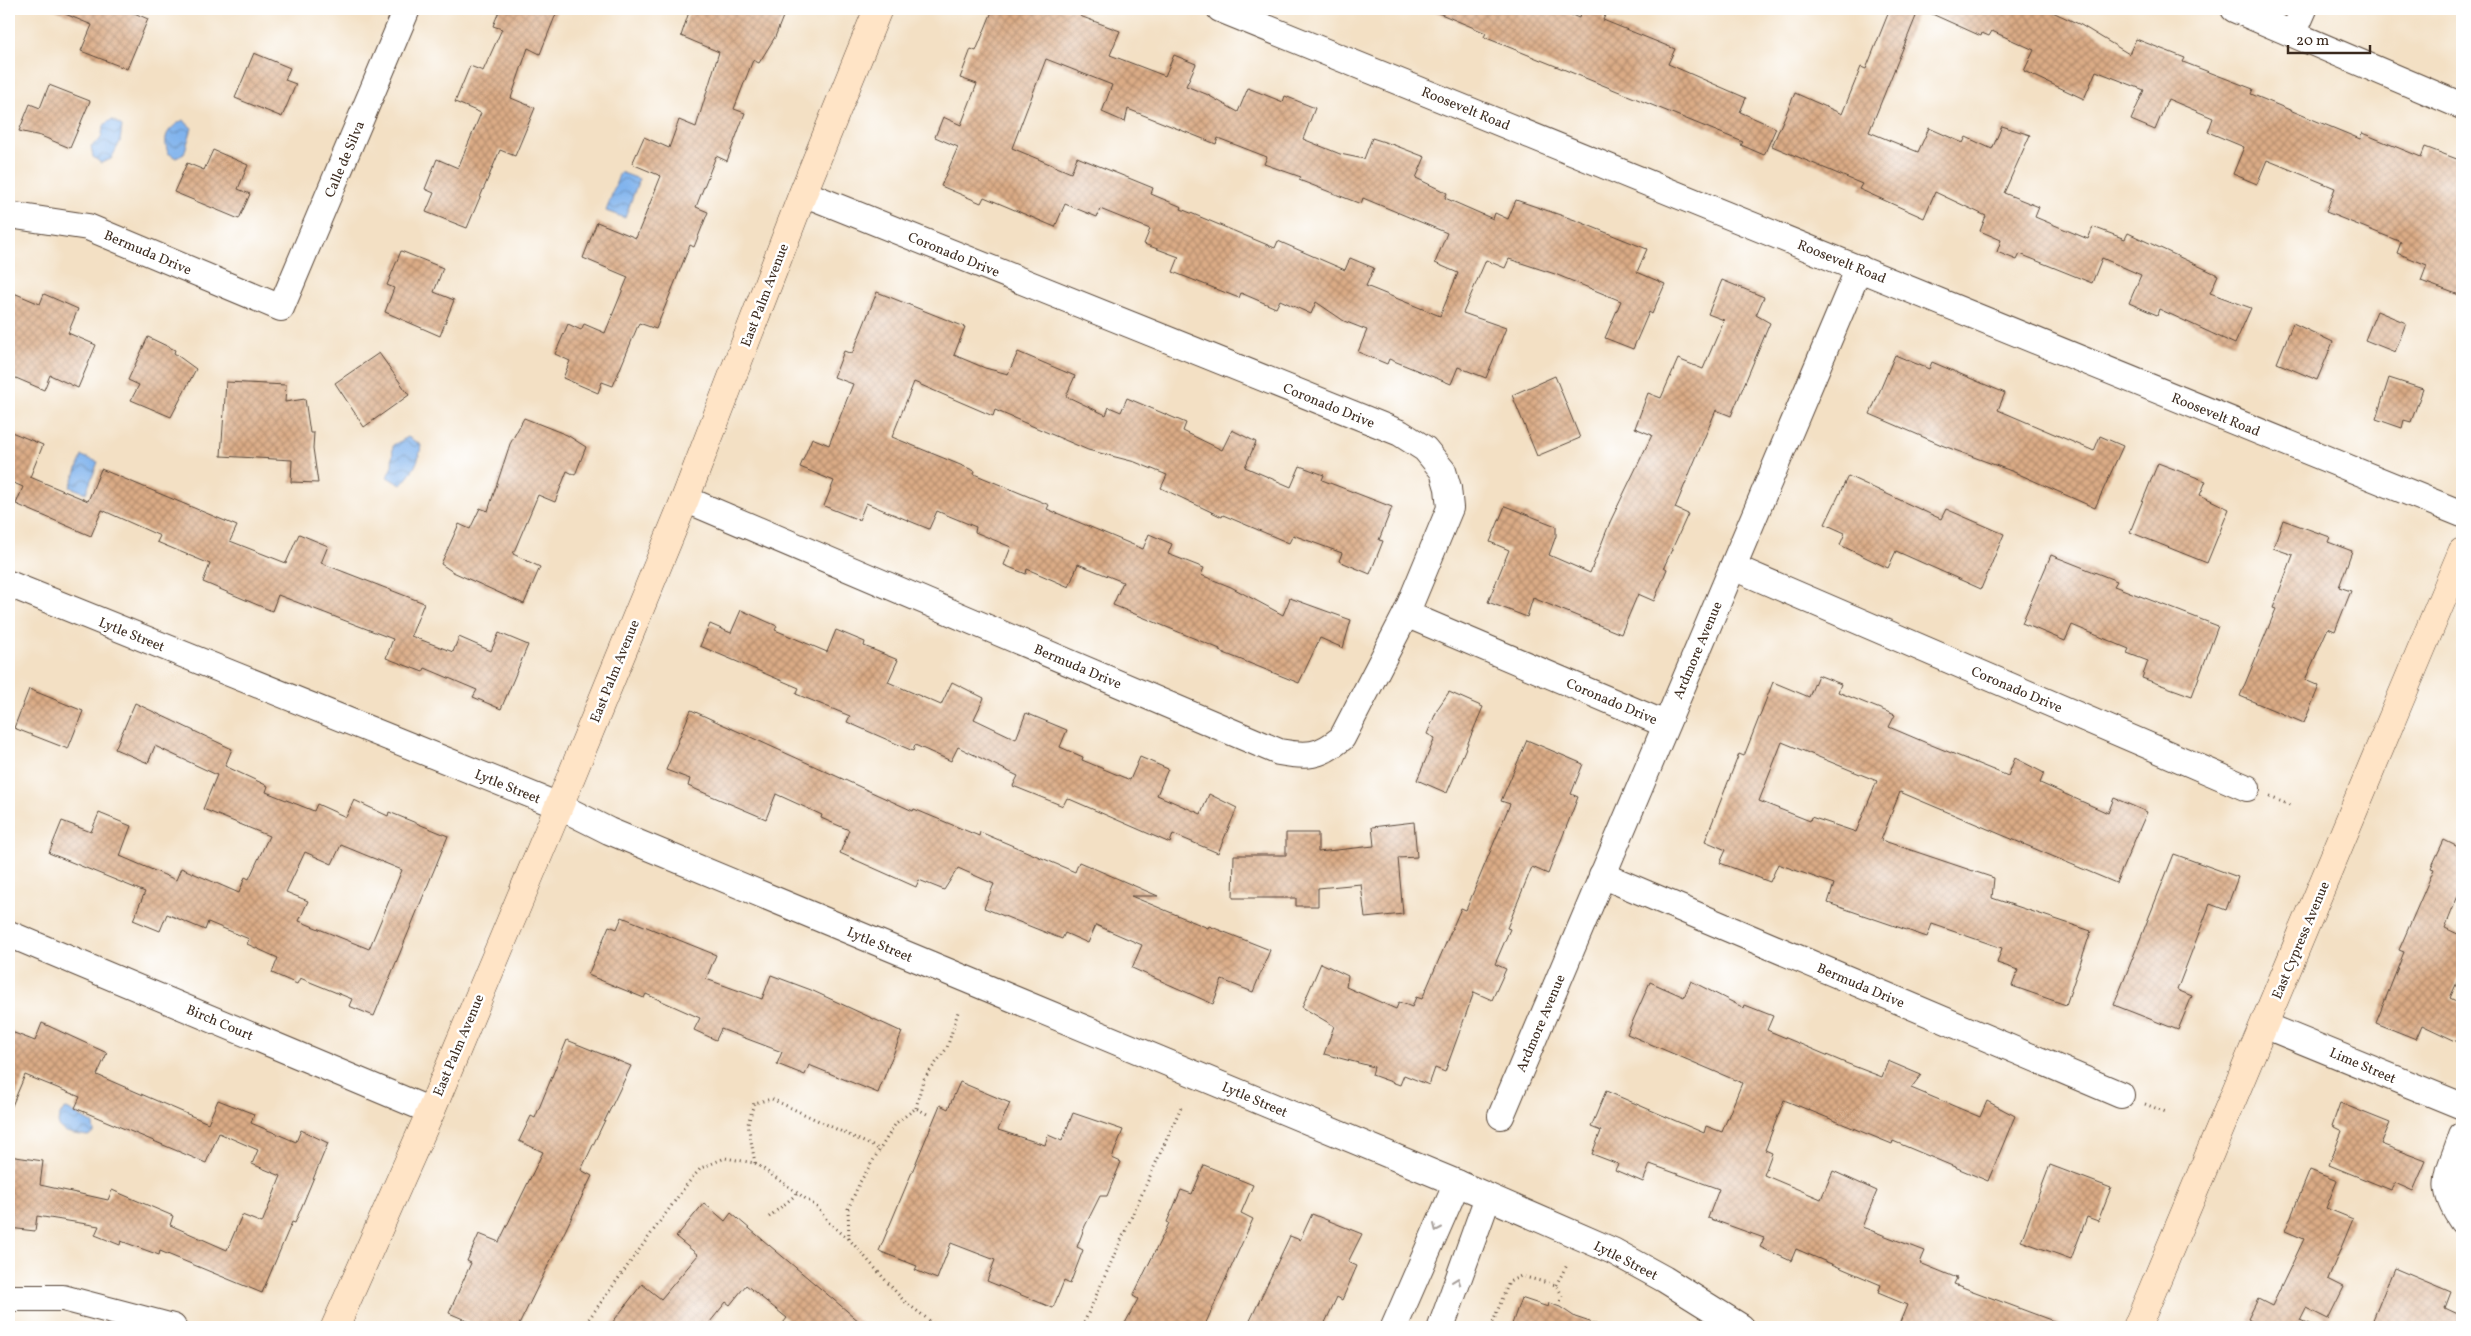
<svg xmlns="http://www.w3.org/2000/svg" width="2471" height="1336" font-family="Vollkorn,serif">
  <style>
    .water { fill: url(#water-waves); stroke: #5e6e86 }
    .building { fill: url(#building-cross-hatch); fill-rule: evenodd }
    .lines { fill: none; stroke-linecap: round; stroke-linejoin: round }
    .street-casing { stroke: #574537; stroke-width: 28 }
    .secondary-casing { stroke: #574537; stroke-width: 29 }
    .path { stroke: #574537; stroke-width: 3; stroke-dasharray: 1 4; stroke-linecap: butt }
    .street { stroke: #fff; stroke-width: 26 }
    .secondary { stroke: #ffe4c6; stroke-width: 28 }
    .oneway { stroke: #a79f9a }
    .labels { text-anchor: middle; stroke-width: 5; stroke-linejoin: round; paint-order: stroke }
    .street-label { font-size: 14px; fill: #3b2a1e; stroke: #fff }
  </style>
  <defs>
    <pattern id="water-waves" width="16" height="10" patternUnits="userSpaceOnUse" patternTransform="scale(1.25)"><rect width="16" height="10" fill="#80b3ed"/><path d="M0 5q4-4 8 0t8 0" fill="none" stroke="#6a92bf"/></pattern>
    <pattern id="building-cross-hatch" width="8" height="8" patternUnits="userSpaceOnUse" patternTransform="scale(1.25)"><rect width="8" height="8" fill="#dbac86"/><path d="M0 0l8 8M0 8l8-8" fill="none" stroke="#b38c6d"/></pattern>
  </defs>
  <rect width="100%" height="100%" fill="#fff"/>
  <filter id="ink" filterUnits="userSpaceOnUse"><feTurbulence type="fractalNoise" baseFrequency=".02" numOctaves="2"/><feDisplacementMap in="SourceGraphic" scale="10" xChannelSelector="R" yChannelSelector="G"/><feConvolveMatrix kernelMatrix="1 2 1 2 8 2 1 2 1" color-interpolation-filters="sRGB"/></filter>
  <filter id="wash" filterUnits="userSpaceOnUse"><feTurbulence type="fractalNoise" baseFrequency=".0096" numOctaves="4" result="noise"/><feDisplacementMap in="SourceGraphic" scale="20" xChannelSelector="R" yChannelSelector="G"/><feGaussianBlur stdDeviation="1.12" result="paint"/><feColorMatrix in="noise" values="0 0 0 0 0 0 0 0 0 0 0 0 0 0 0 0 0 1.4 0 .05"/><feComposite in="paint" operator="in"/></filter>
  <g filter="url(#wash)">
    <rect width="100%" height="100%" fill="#f3e0c4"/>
    <!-- water -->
    <g class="water">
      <path d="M113 120 122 126 120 142 111 159 101 163 93 157 91 146 100 140C104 131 101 122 113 120Z"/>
      <path d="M183 120 192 128 184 154 176 158 168 153C162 135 168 129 183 120Z"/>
      <polygon points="620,172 639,179 625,218 606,211"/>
      <path d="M408 437 421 445C420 461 412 473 401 485L387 477 392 466 393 445Z"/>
      <polygon points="82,456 98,462 86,493 70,487"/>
      <path d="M67 1109 93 1124 94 1132 88 1136C71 1134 48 1132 63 1110Z"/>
    </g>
    <g id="blocks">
      <!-- building -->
      <g class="building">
        <polygon points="53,9 125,9 148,19 127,69 81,51 92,25"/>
        <polygon points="500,9 558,9 540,54 528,48 511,98 535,108 515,156 500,150 467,228 426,212 434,193 425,189 437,159 458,168 481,113 455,102 470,66 483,71 502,29 493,26"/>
        <polygon points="690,9 786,9 775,37 759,63 753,60 734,109 745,113 727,161 716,156 696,207 708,212 694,247 690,245 656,329 639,323 613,386 602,382 598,393 563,378 570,361 555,354 568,324 581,330 584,324 605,333 628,277 583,258 597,222 636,238 661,176 632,164 644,137 669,148 679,120 696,127 719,52 681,36"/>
        <path d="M993 9H1083L1080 16 1120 31 1110 55 1165 76 1174 55 1196 64 1186 86 1206 94 1238 112 1248 88 1283 102 1285 96 1315 108 1303 139 1340 154 1364 159 1372 138 1394 145 1425 157 1416 178 1447 193 1445 198 1493 219 1495 213 1508 219 1516 200 1575 220 1647 249 1637 272 1665 284 1652 314 1649 312 1633 349 1605 338 1621 301 1555 274 1509 259 1505 268 1486 260 1463 313 1506 328 1486 378 1458 367 1451 384 1389 359 1387 364 1358 352 1367 330 1344 321 1316 302 1311 314 1280 300 1276 308 1241 293 1239 298 1173 272 1179 257 1144 244 1150 229 1100 209 1097 217 1065 204 1055 227 984 197 981 203 941 186 958 147 935 137 943 117 961 125 977 84 960 78 971 49 976 51ZM1046 59 1112 85 1102 112 1125 122 1128 109 1216 144 1218 138 1267 157 1264 164 1301 177 1299 180 1361 204 1363 198 1447 233 1435 263 1458 273 1440 316 1366 286 1374 268 1350 258 1345 270 1278 241 1275 248 1181 209 1182 207 1151 194 1153 188 1077 157 1071 173 1012 148Z"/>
        <polygon points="1429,9 1556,9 1579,18 1582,9 1608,9 1603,20 1675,49 1668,64 1746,98 1740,112 1776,128 1764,155 1741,145 1743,142 1484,37 1486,33"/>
        <polygon points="1890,9 1919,9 1869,132 1918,152 1929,128 1963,143 1966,137 1992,149 2002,126 2030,135 2004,193 2039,207 2035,217 2088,239 2093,227 2125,239 2128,233 2218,275 2210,293 2251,308 2235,344 2159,309 2157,315 2129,303 2141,275 2102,258 2092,283 2020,254 2017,260 1997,252 2001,240 1980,231 1986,216 1935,192 1924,218 1859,189 1862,184 1772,146 1795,93 1842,114 1861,67 1866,69"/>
        <polygon points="1921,9 2046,9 2081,25 2129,54 2136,39 2185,58 2183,62 2253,89 2251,94 2360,139 2362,133 2421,157 2425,147 2462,161 2462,296 2421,281 2427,265 2397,253 2401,242 2326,212 2335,188 2267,160 2257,184 2233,174 2244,147 2208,132 2213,118 2168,99 2155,130 2131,120 2144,90 2096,71 2084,99 2024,71 2034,50 1992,31 1989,36 1982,33 1981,36"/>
        <polygon points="254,53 290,68 285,80 296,84 282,117 235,98"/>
        <polygon points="49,85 90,101 70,148 41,136 19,131 30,104 40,108"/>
        <polygon points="213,150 248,165 238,189 250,194 239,219 174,192 187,163 204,170"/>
        <polygon points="401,251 443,268 434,292 454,300 440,336 385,312 394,288 387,285"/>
        <polygon points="1722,280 1764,297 1756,315 1770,323 1731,416 1716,410 1675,508 1688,514 1664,567 1667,569 1654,601 1638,594 1621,634 1533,598 1527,617 1488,602 1509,550 1490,542 1505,506 1556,526 1556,536 1549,555 1590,573 1610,522 1652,435 1635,428 1648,393 1661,398 1678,359 1703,369 1724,320 1708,314"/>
        <polygon points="9,291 40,304 44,294 78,309 68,333 96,345 78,388 50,375 44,390 9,375"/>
        <polygon points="877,292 965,327 954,355 985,368 1008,374 1018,352 1075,376 1066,396 1106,415 1109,407 1121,412 1127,398 1186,423 1183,431 1222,450 1232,430 1256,442 1245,467 1291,487 1300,466 1324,475 1322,480 1392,507 1379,540 1383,541 1370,574 1339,561 1342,553 1293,535 1289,543 1223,515 1222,517 1161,488 1167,475 1135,462 1088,450 995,410 993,416 914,382 892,437 975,471 974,474 1049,505 1047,509 1143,549 1149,534 1172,544 1168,554 1204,568 1201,575 1231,587 1283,615 1290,598 1351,620 1343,648 1320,638 1299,683 1219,651 1220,649 1113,605 1123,582 1078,564 1069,587 1027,569 1026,574 1004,565 1011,547 975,532 976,527 937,511 929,529 866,503 859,520 824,506 834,481 800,467 812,438 829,445 853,384 834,377 844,351 852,354"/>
        <polygon points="2377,311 2406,323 2395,352 2365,340"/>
        <polygon points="2293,323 2333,342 2317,380 2277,363"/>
        <polygon points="148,337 175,350 174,353 196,369 171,417 131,400 139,385 128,380"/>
        <polygon points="379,353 409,395 364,427 335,383"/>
        <polygon points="1895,355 1929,369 1932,362 2005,393 1998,410 2094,451 2100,436 2123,446 2095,508 2014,472 1944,446 1870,414"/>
        <polygon points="1555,376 1580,438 1537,456 1512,395"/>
        <polygon points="2389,378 2423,389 2411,422 2404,420 2402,428 2376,419"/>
        <polygon points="226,382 286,385 285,402 305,399 310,433 314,433 313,448 318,483 291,482 292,460 221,456"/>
        <polygon points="524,418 567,435 586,447 575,475 567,471 555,502 538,495 513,554 540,567 524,604 453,572 441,564 459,524 470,529 480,508 488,511 510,444"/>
        <polygon points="9,431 43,445 30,477 88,501 101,469 237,526 230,541 286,563 299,534 328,546 321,563 424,603 411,636 453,652 459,637 491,651 499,633 528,645 501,709 473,697 477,690 425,668 423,672 386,658 393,639 278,595 272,611 203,582 210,564 157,542 160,536 102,510 91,536 16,504 23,487 9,481"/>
        <polygon points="2158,463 2206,481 2200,495 2229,509 2207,563 2130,532"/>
        <polygon points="1848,476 1941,519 1946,509 2004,534 1981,589 1896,551 1888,568 1840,545 1845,533 1825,524"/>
        <polygon points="2283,520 2330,537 2328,542 2352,551 2339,587 2351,591 2335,631 2328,628 2305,680 2319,686 2304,723 2240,696 2276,609 2273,608 2293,555 2273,548"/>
        <polygon points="2051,555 2117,581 2114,586 2218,626 2192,696 2142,678 2148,661 2127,653 2129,649 2072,625 2065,641 2022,623"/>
        <polygon points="741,610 777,626 775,630 827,652 836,630 865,642 864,646 898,660 888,682 941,705 952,682 984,698 974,719 1016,739 1026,713 1067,730 1060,747 1083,757 1082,760 1130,780 1140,757 1168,769 1157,795 1201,814 1209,794 1237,808 1218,853 1173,834 1170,843 1067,798 1063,806 1013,786 1018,776 958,747 951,761 915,745 913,751 847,722 850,716 796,694 799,688 700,646 710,624 731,633"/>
        <path d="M1818 675 1841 684 1838 692 1895 715 1889 727 1929 744 2008 776 2015 758 2044 773 2040 783 2108 813 2114 798 2147 812 2116 883 1900 792 1881 840 1994 878 1992 898 2091 931 2066 1005 2012 986 2018 970 1997 963 2002 948 1932 924 1927 937 1828 903 1834 884 1778 864 1770 882 1720 863 1726 850 1705 841 1739 754 1744 756 1773 682 1809 697ZM1782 742 1877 781 1856 832 1811 817 1810 821 1759 801Z"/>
        <polygon points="29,689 83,711 68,749 14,728"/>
        <polygon points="1449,692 1483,707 1447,793 1417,780 1435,738 1427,734 1438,708"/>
        <path d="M135 703 232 749 225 766 268 786 266 792 314 811 317 804 346 817 354 800 388 816 389 812 448 836 374 1016 349 1006 352 999 300 978 297 984 272 973 278 958 247 944 249 939 208 922 205 930 167 914 160 931 133 920 145 892 49 853 62 821 91 832 99 813 131 826 120 856 176 880 181 868 239 893 245 877 249 879 269 836 203 809 217 775 155 746 148 763 115 749ZM341 845 402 870 369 949 299 921 308 901 286 892 305 852 332 864Z"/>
        <polygon points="691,710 913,811 914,809 979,836 980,832 1075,872 1079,862 1158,896 1131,896 1208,928 1209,926 1270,950 1253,992 1222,980 1213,1004 1132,968 1142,945 1096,925 1088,943 1065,933 1062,939 984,908 994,884 958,868 944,890 919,880 916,887 840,853 849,830 821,818 822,815 776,794 766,819 688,786 690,779 666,770"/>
        <polygon points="1527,740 1583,764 1571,794 1578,797 1548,874 1532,867 1507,928 1510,929 1495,964 1506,969 1492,1000 1474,992 1445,1072 1435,1068 1429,1085 1404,1075 1400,1085 1372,1075 1374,1067 1324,1054 1334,1026 1302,1007 1321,963 1348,976 1346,987 1396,1009 1399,1002 1412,1007 1416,997 1422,999 1461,908 1466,910 1510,804 1501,801"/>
        <polygon points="1414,822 1417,857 1398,858 1403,914 1365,918 1361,884 1318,888 1318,906 1296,906 1296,898 1233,898 1234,855 1286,855 1286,833 1318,833 1318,852 1374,846 1372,827"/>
        <polygon points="2444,840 2462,849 2462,886 2445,928 2462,936 2462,971 2450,998 2462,1004 2462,1044 2422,1025 2416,1039 2376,1023 2404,952 2399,950 2434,869 2431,868"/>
        <polygon points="2174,854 2238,877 2226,910 2210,904 2177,990 2192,996 2178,1030 2114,1005"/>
        <polygon points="622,917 716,955 706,979 762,999 771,975 811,990 902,1032 878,1093 809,1065 805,1075 777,1064 782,1052 721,1029 716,1040 694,1030 700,1018 646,994 644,998 588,975 609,926 617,929"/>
        <polygon points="1691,981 1744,1008 1745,1005 1773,1016 1767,1030 1843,1062 1882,1077 1888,1061 1921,1075 1911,1088 1980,1117 1987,1101 2015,1116 1988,1181 1893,1141 1892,1144 1784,1100 1765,1150 1772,1153 1764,1175 1821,1199 1833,1171 1877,1191 1862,1227 1925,1251 1920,1263 1957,1278 1954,1284 2064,1325 2063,1327 1898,1327 1907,1305 1878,1293 1881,1285 1796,1249 1791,1261 1760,1247 1764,1238 1708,1218 1719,1189 1650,1164 1643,1182 1615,1170 1618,1164 1592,1154 1601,1131 1591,1127 1606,1091 1704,1133 1706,1126 1722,1132 1742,1083 1627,1034 1650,982 1684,997"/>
        <polygon points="42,1023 107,1053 97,1075 208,1123 218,1100 254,1114 251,1123 296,1142 301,1130 328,1143 295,1223 292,1222 262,1293 160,1251 159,1255 121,1241 120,1245 95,1235 99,1226 37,1216 35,1231 9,1228 9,1156 43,1161 40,1185 108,1200 112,1190 173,1216 170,1225 227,1250 242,1215 262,1223 281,1176 252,1164 258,1150 219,1133 206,1163 75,1108 80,1097 25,1075 9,1113 9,1031 35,1041"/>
        <polygon points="567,1040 631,1066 581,1170 592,1176 518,1327 482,1327 449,1313 471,1263 467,1261 479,1234 499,1242 543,1152 519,1141 531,1116 535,1118"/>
        <polygon points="960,1082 1010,1103 998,1130 1045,1145 1048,1135 1062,1141 1073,1113 1123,1130 1112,1158 1121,1162 1107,1196 1100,1196 1085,1226 1077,1247 1083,1250 1070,1284 1064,1281 1053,1308 987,1281 995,1260 951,1243 937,1279 915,1270 917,1266 879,1251 940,1105 948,1109"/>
        <polygon points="2340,1103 2390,1123 2381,1144 2426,1161 2413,1191 2395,1183 2391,1190 2329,1165 2342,1131 2332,1126"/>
        <polygon points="1204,1165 1253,1185 1241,1213 1253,1219 1204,1327 1123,1327 1138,1299 1133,1296 1169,1223 1167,1222 1181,1190 1192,1194"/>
        <polygon points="2050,1165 2111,1188 2098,1221 2087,1217 2071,1259 2021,1241"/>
        <polygon points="2310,1170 2337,1181 2326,1208 2353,1219 2328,1279 2344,1287 2328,1319 2306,1308 2300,1320 2316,1327 2261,1327 2248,1319 2258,1299 2272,1306 2304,1239 2285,1231"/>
        <polygon points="704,1203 725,1221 731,1213 866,1327 780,1327 787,1318 746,1285 730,1305 726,1302 706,1327 609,1327 642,1284 661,1299 698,1255 676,1237"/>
        <polygon points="1312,1214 1362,1234 1348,1262 1357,1266 1342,1300 1337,1297 1323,1327 1247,1327 1290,1236 1300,1240"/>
        <polygon points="2394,1268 2451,1292 2445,1308 2462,1316 2462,1327 2370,1327"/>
        <polygon points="1521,1298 1548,1307 1549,1303 1560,1307 1575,1317 1596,1324 1595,1327 1511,1327"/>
      </g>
    </g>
  </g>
  <g filter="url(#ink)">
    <use href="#blocks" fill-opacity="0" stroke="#574537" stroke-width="1"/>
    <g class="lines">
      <defs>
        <g id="street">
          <polyline points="1220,9 2462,514"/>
          <polyline points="2234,9 2462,106"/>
          <polyline points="2293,34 2304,9"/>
          <polyline points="9,215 88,227 281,308 407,9"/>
          <path d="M685 499 1279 752C1307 757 1319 757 1342 738L1406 614 1450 508 1448 488 1443 471 1425 449 1400 433 803 193"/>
          <polyline points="1733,567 2247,788"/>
          <polyline points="9,584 559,806 609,831 1457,1183 1613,1251 1664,1279 1741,1327"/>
          <polyline points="1406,614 1665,724"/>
          <polyline points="1602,875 2121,1095"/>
          <polyline points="9,934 431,1111"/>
          <polyline points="2264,1025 2462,1106"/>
          <polyline points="1501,1116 1859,268"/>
          <path d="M2462 1135C2449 1175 2437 1184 2462 1221"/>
          <polyline points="9,1298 63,1298 173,1327"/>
          <polyline points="1394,1327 1457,1183"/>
          <polyline points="1441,1327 1488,1197"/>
        </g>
        <g id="secondary">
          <polyline points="335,1327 431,1111 559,806 685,499 803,193 878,9"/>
          <polyline points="2137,1327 2462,552"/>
        </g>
      </defs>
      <!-- street casing -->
      <use href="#street" class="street-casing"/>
      <!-- secondary casing -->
      <use href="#secondary" class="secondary-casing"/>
      <!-- path -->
      <g class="path">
        <polyline points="2270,797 2292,806"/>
        <polyline points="2145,1104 2166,1112"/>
        <polyline points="916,1108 923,1080 947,1048 958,1012"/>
        <polyline points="755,1163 748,1124 754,1103 772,1099 881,1150"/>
        <polyline points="769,1217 798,1193"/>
        <polyline points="849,1239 848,1209 860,1182 896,1123 916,1108 927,1114"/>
        <polyline points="1556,1285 1567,1265"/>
        <polyline points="583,1327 688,1183 701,1168 725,1158 755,1163 816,1206 830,1224 849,1239 904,1301 938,1327"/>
        <polyline points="1082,1327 1182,1105"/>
        <polyline points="1491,1327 1509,1282 1521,1276 1556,1285 1562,1295 1560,1302"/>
      </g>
      <!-- street -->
      <use href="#street" class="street"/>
      <!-- secondary -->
      <use href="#secondary" class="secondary"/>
    </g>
    <!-- one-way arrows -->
    <defs><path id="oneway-chevron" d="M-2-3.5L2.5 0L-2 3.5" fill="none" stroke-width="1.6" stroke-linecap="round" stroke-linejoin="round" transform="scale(1.25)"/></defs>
    <g class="oneway">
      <use href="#oneway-chevron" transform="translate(1437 1228) rotate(114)"/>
      <use href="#oneway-chevron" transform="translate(1457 1281) rotate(-70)"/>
    </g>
  </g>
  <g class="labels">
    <!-- street labels -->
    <g class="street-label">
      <text transform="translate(1466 108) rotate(22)" y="5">Roosevelt Road</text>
      <text transform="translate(344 159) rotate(-67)" y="5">Calle de Silva</text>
      <text transform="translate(148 252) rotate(23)" y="5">Bermuda Drive</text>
      <text transform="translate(954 254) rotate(22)" y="5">Coronado Drive</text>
      <text transform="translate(1842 261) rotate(22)" y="5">Roosevelt Road</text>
      <text transform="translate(764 295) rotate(-69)" y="5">East Palm Avenue</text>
      <text transform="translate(1329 405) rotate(22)" y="5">Coronado Drive</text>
      <text transform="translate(2216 414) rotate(22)" y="5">Roosevelt Road</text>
      <text transform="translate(132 634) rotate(22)" y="5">Lytle Street</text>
      <text transform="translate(1697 650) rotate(-67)" y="5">Ardmore Avenue</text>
      <text transform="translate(1078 666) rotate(23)" y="5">Bermuda Drive</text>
      <text transform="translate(614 671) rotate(-68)" y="5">East Palm Avenue</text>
      <text transform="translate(2017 689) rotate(23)" y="5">Coronado Drive</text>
      <text transform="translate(1612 701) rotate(23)" y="5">Coronado Drive</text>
      <text transform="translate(508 786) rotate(22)" y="5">Lytle Street</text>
      <text transform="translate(2300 940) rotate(-67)" y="5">East Cypress Avenue</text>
      <text transform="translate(880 944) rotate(23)" y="5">Lytle Street</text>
      <text transform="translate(1861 985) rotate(23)" y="5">Bermuda Drive</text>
      <text transform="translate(220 1022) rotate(23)" y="5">Birch Court</text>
      <text transform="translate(1540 1023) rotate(-67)" y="5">Ardmore Avenue</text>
      <text transform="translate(458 1045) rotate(-67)" y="5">East Palm Avenue</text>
      <text transform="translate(2363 1065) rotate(23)" y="5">Lime Street</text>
      <text transform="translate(1255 1099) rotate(23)" y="5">Lytle Street</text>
      <text transform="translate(1626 1260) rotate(27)" y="5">Lytle Street</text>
    </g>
  </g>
  <!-- margin -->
  <rect width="2471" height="1336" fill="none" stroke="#fff" stroke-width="30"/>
  <!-- scale -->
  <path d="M2288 45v8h82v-8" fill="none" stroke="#3b2a1e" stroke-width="2.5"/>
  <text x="2296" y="45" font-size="15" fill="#3b2a1e" stroke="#ffffff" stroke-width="4" paint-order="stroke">20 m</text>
</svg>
